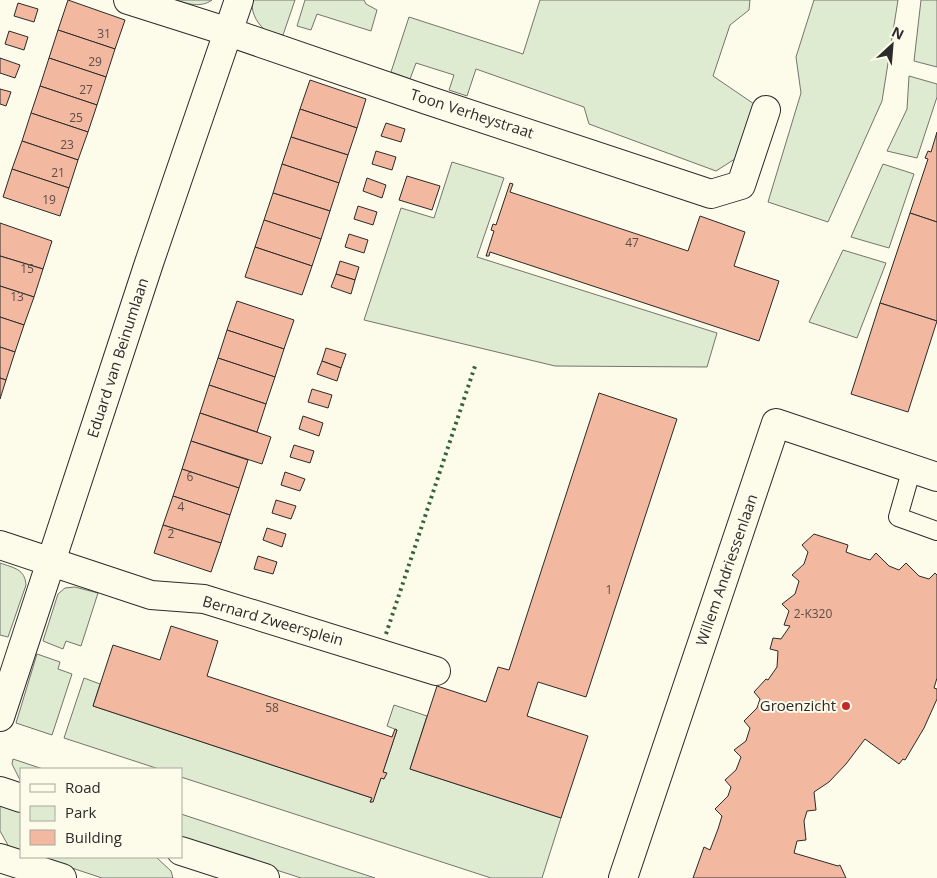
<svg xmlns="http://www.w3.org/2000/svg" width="937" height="878" font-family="'Open Sans',sans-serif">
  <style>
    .green { fill: #deebd1; stroke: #74746e }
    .building { fill: #f2b8a0; stroke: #2b2b2b }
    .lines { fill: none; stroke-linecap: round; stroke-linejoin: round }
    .service-casing { stroke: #2b2b2b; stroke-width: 20 }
    .minor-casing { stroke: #2b2b2b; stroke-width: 30 }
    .tertiary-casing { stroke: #2b2b2b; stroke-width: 30 }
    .service { stroke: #fdfbea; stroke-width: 18 }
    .minor { stroke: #fdfbea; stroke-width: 28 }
    .tertiary { stroke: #fdfbea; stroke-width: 28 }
    .hedge { stroke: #34623c; stroke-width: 4; stroke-dasharray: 2.5 4; stroke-linecap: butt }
    .poi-dot { fill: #c62828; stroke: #fdfbea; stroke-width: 2 }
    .labels { text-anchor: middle; stroke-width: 4; stroke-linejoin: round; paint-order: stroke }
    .number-label { font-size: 12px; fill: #5d4e48 }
    .street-label { font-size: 15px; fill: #2b2b2b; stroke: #fdfbea }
    .poi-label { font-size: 15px; fill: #2b2b2b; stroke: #fdfbea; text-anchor: end }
  </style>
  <rect width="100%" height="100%" fill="#fdfbea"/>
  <!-- green -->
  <g class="green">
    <path d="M176 0H212C201 8 188 4 176 0Z"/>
    <path d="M253 0H295L283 35C278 34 269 32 264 29 256 22 250 10 253 0Z"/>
    <polygon points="305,0 364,0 366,4 377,10 371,31 317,14 311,30 297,26"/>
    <polygon points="540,0 750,0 749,10 730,25 713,76 757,106 738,157 716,171 589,124 584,107 476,69 467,96 449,90 454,75 416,63 410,79 391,72 409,17 523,54"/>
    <polygon points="814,0 898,0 882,101 828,222 768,202 801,93 796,57"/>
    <polygon points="921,0 937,0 937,67 914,61"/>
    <polygon points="909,76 937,84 937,97 917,158 887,151 907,109"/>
    <polygon points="452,162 504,178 477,257 717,333 707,367 555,366 364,320 401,208 434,218"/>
    <polygon points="883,164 914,174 889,248 851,237"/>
    <polygon points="843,250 886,263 857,338 809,322"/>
    <path d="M0 563C14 568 25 569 26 585L8 637 0 635Z"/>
    <polygon points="75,587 98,593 81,646 66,641 63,649 43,641 58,594 65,588"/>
    <polygon points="37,654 60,662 58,669 72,674 52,735 16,723"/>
    <polygon points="84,678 100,684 93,706 372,798 370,802 372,802 381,778 384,779 386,773 383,772 397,730 387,726 394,705 427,716 410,769 561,818 542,878 491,878 181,777 181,769 159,769 64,738"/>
    <polygon points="13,759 43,769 21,769 21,782 12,764"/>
    <polygon points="0,804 21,810 21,851 9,847 0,831"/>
    <polygon points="181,814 375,878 301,878 181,839"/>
    <polygon points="39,857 156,857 171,871 173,878 102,878"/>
  </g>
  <!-- building -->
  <g class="building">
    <polygon points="68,0 125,20 115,49 58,30"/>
    <polygon points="18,3 38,9 34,22 14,16"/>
    <polygon points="58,30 115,49 106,77 49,58"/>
    <polygon points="9,31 28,37 24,50 5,44"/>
    <polygon points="0,58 20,65 15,78 0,73"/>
    <polygon points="49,58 106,77 97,105 40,86"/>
    <polygon points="310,80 366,99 357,128 300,109"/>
    <polygon points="40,86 97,105 88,132 31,113"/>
    <polygon points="0,89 11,92 6,106 0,104"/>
    <polygon points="300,109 357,128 348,155 291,137"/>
    <polygon points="31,113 88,132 78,160 22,141"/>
    <polygon points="386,123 405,129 401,142 381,136"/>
    <polygon points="937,132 937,222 910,213 928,159 925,158 928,151 931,152"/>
    <polygon points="291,137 348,155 339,183 282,164"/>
    <polygon points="22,141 78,160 69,188 12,169"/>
    <polygon points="376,151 396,157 392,170 372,164"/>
    <polygon points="282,164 339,183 330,211 273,193"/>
    <polygon points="12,169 69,188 60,216 3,197"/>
    <polygon points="407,176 440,186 432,210 399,200"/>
    <polygon points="367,178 386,185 382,198 363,191"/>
    <polygon points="510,183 513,184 510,192 688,251 700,216 745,232 734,266 779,281 759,341 490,252 489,256 486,256 494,231 491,230 493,224 496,225"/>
    <polygon points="273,193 330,211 321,239 264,220"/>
    <polygon points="358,206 377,212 373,225 354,219"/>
    <polygon points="910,213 937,222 937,321 880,303"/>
    <polygon points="264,220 321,239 312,266 255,247"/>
    <polygon points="0,223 52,241 43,269 0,256"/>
    <polygon points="349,234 368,240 364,253 345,247"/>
    <polygon points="255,247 312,266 302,295 245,277"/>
    <polygon points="0,256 43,269 34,297 0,286"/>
    <polygon points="340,261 359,267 355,280 336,274"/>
    <polygon points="336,274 355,280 351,294 331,287"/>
    <polygon points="0,286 34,297 24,325 0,317"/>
    <polygon points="237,301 294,320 284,349 227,330"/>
    <polygon points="880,303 937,321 908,412 851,394"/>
    <polygon points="0,317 24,325 15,352 0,347"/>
    <polygon points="227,330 284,349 275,377 218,358"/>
    <polygon points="0,347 15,352 6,380 0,378"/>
    <polygon points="326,348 346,354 341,368 322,361"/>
    <polygon points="218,358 275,377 266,404 209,385"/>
    <polygon points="322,361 341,368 337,381 317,374"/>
    <polygon points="0,378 6,380 0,399"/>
    <polygon points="209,385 266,404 257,432 200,413"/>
    <polygon points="312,389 332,395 328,408 308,402"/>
    <polygon points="599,393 677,419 586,697 538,682 527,716 588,736 561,818 410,769 437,686 486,702 498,667 509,670"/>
    <polygon points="200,413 271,437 262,464 191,441"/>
    <polygon points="303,416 323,423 319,436 299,429"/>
    <polygon points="191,441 248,460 239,488 182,469"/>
    <polygon points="294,445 314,451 310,463 290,457"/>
    <polygon points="182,469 239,488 230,515 173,496"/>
    <polygon points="285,472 305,479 300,491 281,485"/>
    <polygon points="173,496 230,515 221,543 163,525"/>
    <polygon points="276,500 296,506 291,519 272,513"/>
    <polygon points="163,525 221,543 211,572 154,553"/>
    <polygon points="267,528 286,534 282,547 263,540"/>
    <polygon points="814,534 848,545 846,552 857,556 870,560 876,553 889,566 899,570 906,563 919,576 929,579 935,573 937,575 937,678 934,688 937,689 937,699 924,728 905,760 903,759 899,764 865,739 846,764 829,782 814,792 816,810 807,811 804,821 806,840 797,841 794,853 838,866 840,865 846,878 693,878 704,847 710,850 718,829 722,816 715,809 728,796 731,787 725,780 736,770 741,757 734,750 746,741 750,728 744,721 757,708 760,699 754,692 766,679 768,680 770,677 777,667 778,651 770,649 773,638 781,639 790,626 784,625 789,611 782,604 795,594 799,581 792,575 804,564 808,552 802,545"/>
    <polygon points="258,556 277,562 273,574 254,569"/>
    <polygon points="171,626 218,641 207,676 392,737 395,729 397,730 383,772 387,773 384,779 381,778 373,802 370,802 372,798 93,706 113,645 160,660"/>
  </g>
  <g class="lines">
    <defs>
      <polyline id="service" points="912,468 898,517 937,531"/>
      <g id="minor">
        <polyline points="128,0 229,32 427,100 711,194 741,185 766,110"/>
        <polyline points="0,545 151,595 204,599 436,671"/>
        <polyline points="0,717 149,263 239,0"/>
        <polyline points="623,878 776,423 937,477"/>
      </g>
      <g id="tertiary">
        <polyline points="0,791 21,798"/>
        <polyline points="181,851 265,878"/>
        <polyline points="0,858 62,878"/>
      </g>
    </defs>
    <!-- service casing -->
    <use href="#service" class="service-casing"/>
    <!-- minor casing -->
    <use href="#minor" class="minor-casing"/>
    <!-- tertiary casing -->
    <use href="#tertiary" class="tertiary-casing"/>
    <!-- service -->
    <use href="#service" class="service"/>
    <!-- minor -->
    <use href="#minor" class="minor"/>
    <!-- tertiary -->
    <use href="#tertiary" class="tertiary"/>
    <!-- hedge -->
    <polyline class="hedge" points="386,634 476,363"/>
  </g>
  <!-- markers -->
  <circle class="poi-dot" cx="846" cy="706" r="5"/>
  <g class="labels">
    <!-- number labels -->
    <g class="number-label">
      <text x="104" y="38">31</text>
      <text x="95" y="66">29</text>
      <text x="86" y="94">27</text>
      <text x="76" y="122">25</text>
      <text x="67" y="149">23</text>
      <text x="58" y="177">21</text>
      <text x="49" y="204">19</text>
      <text x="632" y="247">47</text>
      <text x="27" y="273">15</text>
      <text x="17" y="301">13</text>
      <text x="190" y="481">6</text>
      <text x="181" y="511">4</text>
      <text x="171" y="538">2</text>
      <text x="609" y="594">1</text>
      <text x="813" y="618">2-K320</text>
      <text x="272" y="712">58</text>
    </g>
    <!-- street labels -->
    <g class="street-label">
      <text transform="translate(472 114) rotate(18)" y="5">Toon Verheystraat</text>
      <text transform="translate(118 358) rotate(-72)" y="5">Eduard van Beinumlaan</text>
      <text transform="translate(727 570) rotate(-71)" y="5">Willem Andriessenlaan</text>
      <text transform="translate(273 621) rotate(16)" y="5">Bernard Zweersplein</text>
    </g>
    <!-- poi labels -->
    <g class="poi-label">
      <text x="836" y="711">Groenzicht</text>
    </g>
  </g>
  <!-- legend -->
  <rect x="20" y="768" width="162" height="90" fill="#fdfbea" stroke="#a9a89e"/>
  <rect x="30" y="784" width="25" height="8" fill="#fdfbea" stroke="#a9a89e"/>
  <text x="65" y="793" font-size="15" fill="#2b2b2b">Road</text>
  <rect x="30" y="806" width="25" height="15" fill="#deebd1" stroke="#a9a89e"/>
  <text x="65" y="818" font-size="15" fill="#2b2b2b">Park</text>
  <rect x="30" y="830" width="25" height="15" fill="#f2b8a0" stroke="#a9a89e"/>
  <text x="65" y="843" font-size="15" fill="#2b2b2b">Building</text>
  <!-- north arrow -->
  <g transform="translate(892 45) rotate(26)" stroke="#fdfbea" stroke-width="4" paint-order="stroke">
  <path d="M0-4L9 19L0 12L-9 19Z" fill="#2b2b2b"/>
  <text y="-8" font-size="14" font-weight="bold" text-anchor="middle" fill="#2b2b2b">N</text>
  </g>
</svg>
